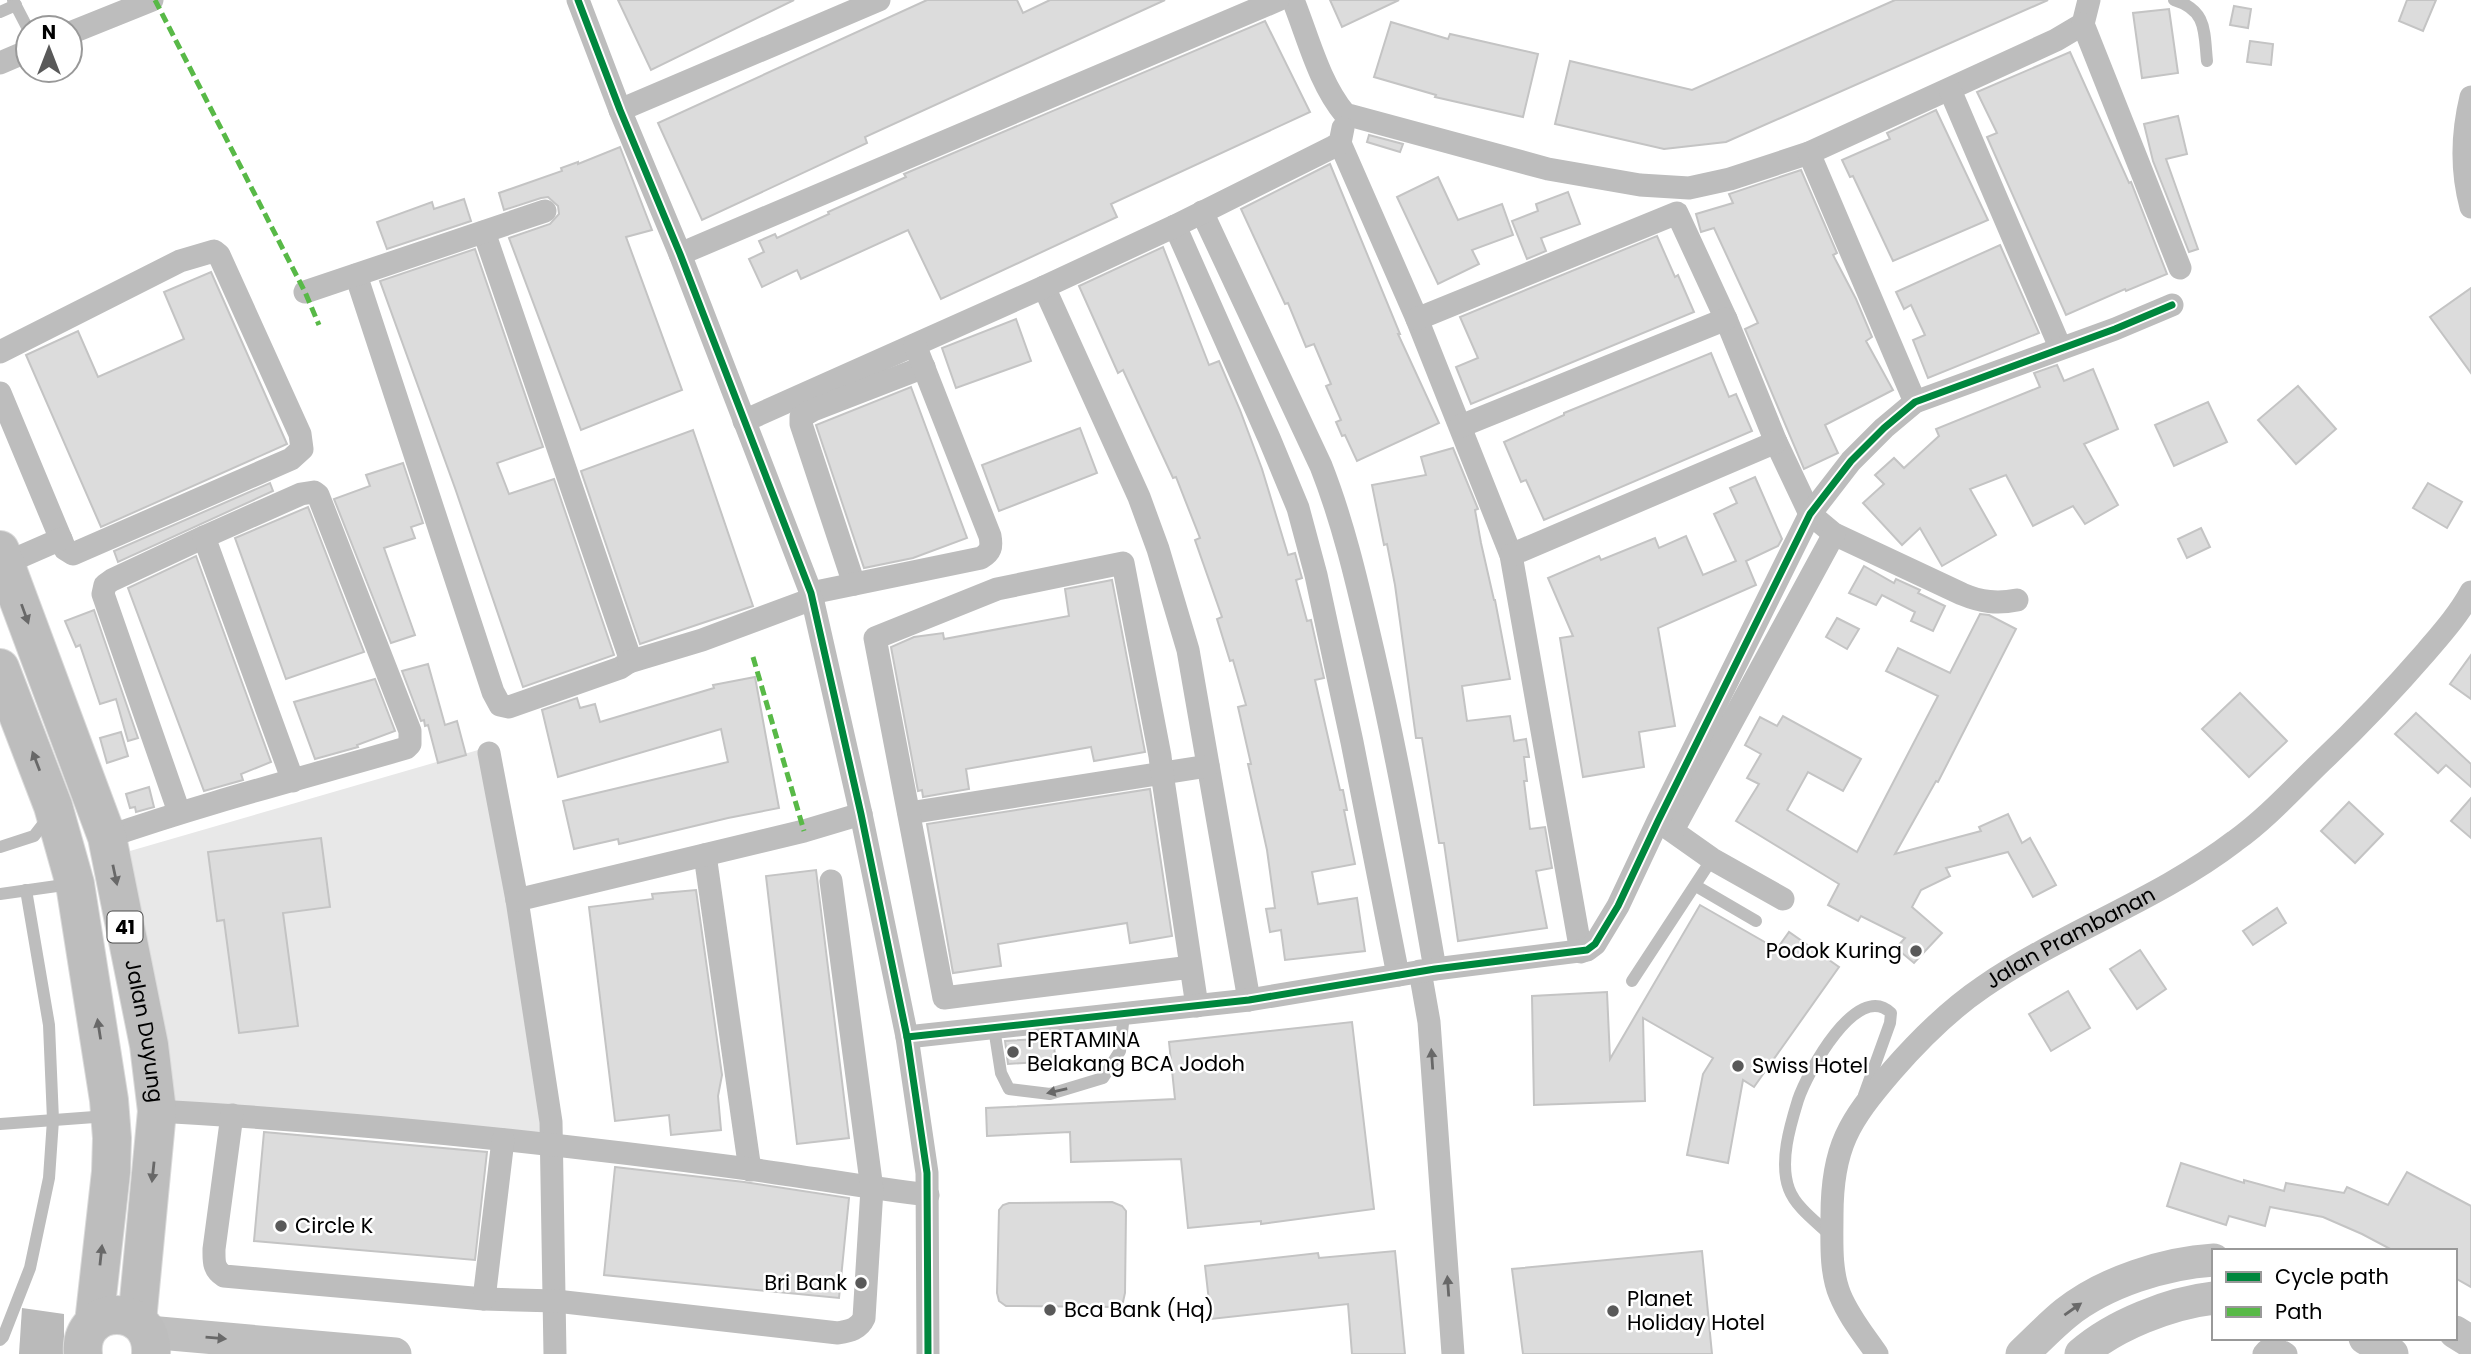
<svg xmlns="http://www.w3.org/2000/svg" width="2471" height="1354" font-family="Poppins,sans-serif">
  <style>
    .green { fill: #e8e8e8 }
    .water { fill: #bababa }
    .building { fill: #dcdcdc; stroke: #c4c4c4; stroke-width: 2 }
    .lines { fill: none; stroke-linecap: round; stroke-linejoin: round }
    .highway-casing { stroke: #dbdbdb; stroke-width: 40 }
    .lane { stroke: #bdbdbd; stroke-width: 12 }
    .street { stroke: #bdbdbd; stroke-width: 23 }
    .secondary { stroke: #bfbfbf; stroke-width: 33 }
    .highway { stroke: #bdbdbd; stroke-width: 38 }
    .quiet { stroke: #58b947; stroke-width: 5; stroke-dasharray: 10 5; stroke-linecap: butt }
    .cycleway-casing { stroke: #fff; stroke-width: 11 }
    .cycleway { stroke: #00873e; stroke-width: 7 }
    .oneway { fill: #686868 }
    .oneway2 { fill: #696969 }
    .poi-dot { fill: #595959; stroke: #fff; stroke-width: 2.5 }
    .labels { text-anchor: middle; stroke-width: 5; stroke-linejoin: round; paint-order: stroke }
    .shield { fill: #fff; stroke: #4c4c4c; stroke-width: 2 }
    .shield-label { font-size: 19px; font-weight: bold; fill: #000 }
    .street-label { font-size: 21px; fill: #000; stroke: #fff }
    .poi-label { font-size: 21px; fill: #000; stroke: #fff; text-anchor: start }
  </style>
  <rect width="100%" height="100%" fill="#fff"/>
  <!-- green -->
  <polygon class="green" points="485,748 550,1142 160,1109 160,1082 130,851"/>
  <!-- water -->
  <polygon class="water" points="22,1308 64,1314 64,1354 19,1354"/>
  <!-- building -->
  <g class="building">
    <polygon points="618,0 794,0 651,70"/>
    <polygon points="927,0 1017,0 1023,13 1050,0 1165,0 865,137 867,143 702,220 658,123"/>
    <polygon points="1330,0 1399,0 1342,27"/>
    <polygon points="1895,0 2048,0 1726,142 1664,149 1555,124 1570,61 1692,90"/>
    <polygon points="2407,0 2436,0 2423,31 2399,21"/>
    <polygon points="2234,6 2251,9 2248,28 2230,25"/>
    <polygon points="2169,9 2178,73 2142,78 2133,13"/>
    <polygon points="1265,21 1310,112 1111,204 1117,217 941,299 908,230 801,279 797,270 762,287 749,259 764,252 759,241 775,234 777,238 829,214 828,212 906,177 904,174"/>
    <polygon points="1391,22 1448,39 1450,34 1538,54 1523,117 1435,97 1436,95 1374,77"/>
    <polygon points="2250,41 2273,44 2271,65 2247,62"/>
    <polygon points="2070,52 2129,183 2131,182 2167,274 2126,291 2125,289 2066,315 1987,137 1997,133 1977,92"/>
    <polygon points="1936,110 1988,220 1893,261 1853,176 1850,177 1842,160 1890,139 1887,133"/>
    <polygon points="2178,116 2187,154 2166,159 2198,249 2189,252 2153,161 2144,124"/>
    <polygon points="1369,135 1403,144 1400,152 1367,142"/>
    <polygon points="620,147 652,230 626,237 682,390 581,430 509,238 550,224 559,214 558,206 548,197 541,198 504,210 499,193 562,171 561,168 578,162 578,164"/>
    <polygon points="1330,164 1400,334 1398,334 1439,423 1357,461 1345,435 1342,436 1336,422 1341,420 1326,386 1331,384 1314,344 1306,347 1288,303 1285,304 1241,209"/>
    <polygon points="1801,170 1837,253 1833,255 1856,299 1872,337 1866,341 1893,390 1825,425 1838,453 1804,469 1745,329 1758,323 1714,228 1701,232 1696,214 1733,203 1729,194"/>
    <polygon points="1438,177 1458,220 1502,204 1513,235 1472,250 1479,264 1438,284 1397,197"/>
    <polygon points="1568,192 1580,224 1541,238 1546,251 1527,259 1512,221 1538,211 1536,204"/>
    <polygon points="464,199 471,221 387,249 377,222 432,202 434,209"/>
    <polygon points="1657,236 1675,277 1678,275 1694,312 1471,404 1456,367 1478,358 1460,317"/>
    <polygon points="2000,245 2039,333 1928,378 1913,340 1925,335 1911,305 1904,309 1896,292"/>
    <polygon points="1163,247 1209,365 1219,361 1240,410 1262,469 1288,555 1295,553 1302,578 1296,580 1307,621 1311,620 1324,678 1315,680 1340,790 1343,790 1347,810 1344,810 1355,864 1312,872 1318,904 1357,898 1365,951 1285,960 1281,930 1270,932 1266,909 1275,908 1267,850 1248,764 1251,764 1238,707 1246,705 1233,660 1230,661 1217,619 1222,617 1195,540 1200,538 1176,477 1173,478 1123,370 1118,373 1079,286"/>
    <polygon points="475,249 543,447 497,463 509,494 554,479 614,655 523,687 455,488 380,281"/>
    <polygon points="211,272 287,444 101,527 26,355 78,331 98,377 184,339 164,292"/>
    <polygon points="2471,288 2471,373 2430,317"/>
    <polygon points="1016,319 1031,361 956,388 942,348"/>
    <polygon points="1711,353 1729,397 1736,394 1752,431 1544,520 1526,480 1521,482 1504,442 1564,415 1564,413"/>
    <polygon points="2057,365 2064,381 2093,369 2118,429 2084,444 2118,505 2085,524 2073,506 2033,526 2006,475 1970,489 1996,535 1942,566 1920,528 1902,545 1863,503 1884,484 1875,475 1894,458 1904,468 1939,436 1936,429 2040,387 2034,373"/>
    <polygon points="2298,386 2336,429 2296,464 2258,420"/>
    <polygon points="911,387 967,538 913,558 864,568 816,425"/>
    <polygon points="2208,402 2227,442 2174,466 2155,425"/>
    <polygon points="1080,428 1097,473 999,511 982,465"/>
    <polygon points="693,430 753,606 640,644 581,471"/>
    <polygon points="1453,448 1478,509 1475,510 1481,543 1494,600 1495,600 1510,679 1462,686 1467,721 1510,716 1514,741 1526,739 1529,757 1524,757 1527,781 1524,781 1530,829 1545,827 1552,868 1536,871 1547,928 1458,941 1444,843 1439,843 1422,738 1416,738 1395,585 1387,544 1384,545 1372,485 1426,475 1421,457"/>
    <polygon points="403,463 423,523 411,527 415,538 384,548 415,635 391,643 334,499 370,486 366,475"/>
    <polygon points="1755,477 1782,539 1778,546 1746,561 1756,585 1658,628 1675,726 1639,732 1644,767 1583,777 1560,638 1573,636 1548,578 1599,556 1601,560 1655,538 1659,548 1686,536 1703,575 1736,561 1714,514 1737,503 1730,488"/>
    <polygon points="270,483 273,491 118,562 114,551"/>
    <polygon points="2428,483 2462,502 2447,528 2413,508"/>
    <polygon points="308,507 364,652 286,679 235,538"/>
    <polygon points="2201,528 2210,547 2187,558 2178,539"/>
    <polygon points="196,556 271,762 241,774 243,780 204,791 128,588"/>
    <polygon points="1864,566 1894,583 1896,579 1920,590 1918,593 1945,606 1933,631 1911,621 1915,612 1882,595 1876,605 1849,593"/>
    <polygon points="1112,580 1145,752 1094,761 1091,747 966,769 969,789 923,797 922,790 918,791 891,647 914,637 943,633 944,639 1069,616 1065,589"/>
    <polygon points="94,610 138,738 128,741 116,699 100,704 80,645 76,647 65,621"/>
    <polygon points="1980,614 1989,615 2016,629 1938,782 1936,781 1895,854 1981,831 1979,827 2008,814 2022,843 2030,838 2056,885 2033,897 2008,852 1946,868 1950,876 1921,890 1912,907 1942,933 1914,963 1896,948 1905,938 1861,916 1858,921 1828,905 1839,884 1736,821 1759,784 1747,778 1761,754 1745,745 1760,717 1777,726 1783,716 1861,759 1843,791 1808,772 1787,810 1857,852 1938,696 1886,671 1898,648 1950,673"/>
    <polygon points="1837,618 1859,629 1847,649 1826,637"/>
    <polygon points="2471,655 2471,699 2450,684"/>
    <polygon points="428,664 445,725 457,721 466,755 438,763 428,725 425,726 424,720 421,721 402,671"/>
    <polygon points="755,677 779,808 728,818 619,844 618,839 574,849 563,801 728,762 721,729 558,777 542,710 577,698 580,708 595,704 600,722 714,688 713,685"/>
    <polygon points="375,679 395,731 357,745 358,747 315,759 294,702"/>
    <polygon points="2240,693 2287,741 2249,777 2202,729"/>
    <polygon points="2416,713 2471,764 2471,787 2446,765 2438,773 2395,734"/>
    <polygon points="121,732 128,756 107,763 100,738"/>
    <polygon points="149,787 154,807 136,812 135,807 130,808 126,794"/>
    <polygon points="1150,789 1172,936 1130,943 1127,923 1040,937 998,944 1001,966 953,973 927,824"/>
    <polygon points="2471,798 2471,838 2451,821"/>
    <polygon points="2349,802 2383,834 2355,863 2321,831"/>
    <polygon points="321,838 330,907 283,913 298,1026 239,1033 224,920 217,921 208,852"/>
    <polygon points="816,870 849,1138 797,1144 766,876"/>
    <polygon points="696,890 722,1075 718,1096 721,1130 671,1135 669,1115 615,1121 589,907 653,899 652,894"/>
    <polygon points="1700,905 1777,949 1789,932 1839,967 1754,1087 1743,1080 1728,1163 1687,1155 1703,1074 1713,1058 1643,1018 1645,1101 1534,1105 1532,996 1607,992 1610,1059"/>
    <polygon points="2277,908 2286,923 2253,945 2243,931"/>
    <polygon points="2140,950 2166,989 2137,1009 2110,969"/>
    <polygon points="2068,991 2090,1028 2051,1051 2029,1014"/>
    <polygon points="1352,1022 1374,1209 1261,1224 1261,1221 1188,1228 1181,1159 1071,1162 1070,1132 987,1136 986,1108 1175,1099 1169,1042"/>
    <polygon points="1054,1038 1055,1061 1008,1064 1005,1041"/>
    <polygon points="264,1132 487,1152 475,1260 254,1241"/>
    <polygon points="2181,1163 2244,1183 2244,1180 2284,1191 2286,1183 2344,1193 2347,1187 2388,1205 2407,1172 2471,1206 2471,1287 2455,1278 2455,1251 2394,1251 2362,1234 2323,1217 2270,1207 2265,1226 2229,1216 2226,1225 2167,1206"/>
    <polygon points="615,1167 744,1182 849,1198 839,1298 604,1275"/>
    <polygon points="1112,1202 1122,1206 1126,1211 1125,1293 1123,1302 1117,1307 1006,1306 999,1301 997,1293 999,1210 1003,1205 1009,1203"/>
    <polygon points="1395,1251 1405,1354 1352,1354 1348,1304 1211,1319 1205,1266 1318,1253 1319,1258"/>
    <polygon points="1702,1251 1712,1354 1523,1354 1512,1269"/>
  </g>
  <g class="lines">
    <defs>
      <g id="highway">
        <path id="s2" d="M0 550 107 837 149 1045 157 1111 137 1321"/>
        <polyline points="0,668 53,806 75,884 109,1100 112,1138 111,1172 94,1323"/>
        <path d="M83 1354C78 1303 154 1301 151 1354"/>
      </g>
    </defs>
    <!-- highway casing -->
    <use href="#highway" class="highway-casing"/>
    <!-- lane -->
    <g class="lane">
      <polyline points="13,0 28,29"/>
      <path d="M2174 0C2207 10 2204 31 2207 61"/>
      <polyline points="0,12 16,5"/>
      <polyline points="0,847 34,836 48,818"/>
      <polyline points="1696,886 1756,921"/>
      <polyline points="0,894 71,884"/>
      <polyline points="1632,981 1712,859"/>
      <polyline points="994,1028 1001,1073 1009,1089 1050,1094 1103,1078 1120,1051 1124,1014"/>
      <polyline points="0,1124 108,1116"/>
      <path d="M1832 1237C1818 1223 1796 1208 1789 1189 1779 1162 1790 1126 1798 1100 1807 1073 1857 980 1891 1013L1890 1023 1864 1095"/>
      <polyline points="0,1340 3,1337 30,1268 49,1178 53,1120 49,1025 26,890"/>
    </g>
    <!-- street -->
    <g class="street">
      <polyline points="578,0 620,110 680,254 811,593 861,814 907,1037 927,1173 928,1354"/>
      <path d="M1293 0C1308 37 1319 83 1345 114L1548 169 1640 185 1689 188 1730 179 1809 153 2056 40 2083 24 2089 0"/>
      <polyline points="2083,24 2180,268"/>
      <polyline points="70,33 152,0"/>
      <polyline points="0,63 28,51"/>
      <polyline points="1950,90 2060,347"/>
      <path d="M2471 97C2462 134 2461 170 2471 207"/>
      <polyline points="620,110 879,0"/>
      <polyline points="1340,143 1417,319 1511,555 1581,952"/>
      <polyline points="1809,153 1915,402"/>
      <path d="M1202 212 1321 466C1345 527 1359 591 1374 655 1398 759 1417 864 1435 969"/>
      <polyline points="1175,226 1269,438 1298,508 1316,575 1352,742 1398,975"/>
      <polyline points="680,254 1278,0"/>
      <polyline points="356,275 493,692 500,705 509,707 620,668 629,662 630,658 484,232"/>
      <polyline points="1044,287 1139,497 1158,549 1188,650 1249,1000"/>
      <polyline points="305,292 545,211"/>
      <path d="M1417 319 1677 213 1726 319 1776 442 1810 514 1834 534 1962 594C1981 602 1997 604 2017 600"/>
      <polyline points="0,352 180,261 214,251 219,255 300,434 302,449 291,459 73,554 65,549 0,393"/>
      <polyline points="744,421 1044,287 1175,226 1333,147 1340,143 1343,128"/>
      <polyline points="1461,426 1726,319"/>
      <polyline points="1511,555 1776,442"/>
      <polyline points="6,563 61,539"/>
      <polyline points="854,584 801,424 801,417 813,410 924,367"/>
      <path d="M811 593 981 558C991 552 992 547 990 536L915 345"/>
      <polyline points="629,662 702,640 812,599"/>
      <polyline points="489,753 517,900 551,1122 555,1354"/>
      <polyline points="179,812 103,594 105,585 112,580 204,537"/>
      <polyline points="909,813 1208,766"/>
      <polyline points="1661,823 1712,859 1783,899"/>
      <polyline points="1673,830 1834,534"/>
      <path d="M107 837C205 803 306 777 406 748L410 744V731L318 495 314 492 301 494 204 537 293 781"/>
      <polyline points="705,855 750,1170"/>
      <polyline points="517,900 804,831 861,814"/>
      <polyline points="1191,967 944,998 875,638 997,589 1123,563 1160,756 1162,773 1197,1006"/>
      <polyline points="1420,971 1429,1022 1453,1354"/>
      <polyline points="907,1037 1249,1000 1435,969 1587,950 1595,944 1618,906 1658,821 1810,514 1851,461 1884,428 1915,402 2115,329 2172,305"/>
      <path d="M157 1111C355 1122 553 1143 749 1169 809 1177 868 1188 928 1195"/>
      <path d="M232 1115 214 1249C214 1261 213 1269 224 1276L484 1299 556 1301 838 1333C850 1331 859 1329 864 1318L872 1189 831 881"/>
      <polyline points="484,1299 503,1140"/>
      <path id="s1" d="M1877 1354C1864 1335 1849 1317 1840 1295 1830 1271 1832 1241 1832 1215 1832 1147 1849 1121 1892 1071 1919 1040 1949 1010 1983 987 2063 932 2158 900 2235 841 2267 818 2294 788 2322 761 2359 726 2393 690 2426 652 2443 632 2459 614 2471 592"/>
      <path d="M2264 1354C2270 1345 2278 1349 2286 1354"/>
    </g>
    <!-- secondary -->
    <g class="secondary">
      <polyline points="148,1332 395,1354"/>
      <polyline points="2455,1332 2471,1342"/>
      <polyline points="2365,1338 2392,1354"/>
      <path d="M2022 1354C2037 1340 2051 1325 2066 1313 2105 1282 2165 1263 2214 1260"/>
      <path d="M2081 1354C2114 1325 2170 1303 2214 1298"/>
    </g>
    <!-- highway -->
    <use href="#highway" class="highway"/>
    <!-- quiet -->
    <g class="quiet">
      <polyline points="155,0 305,292 319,325"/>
      <polyline points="753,657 804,831"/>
    </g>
    <defs>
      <g id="cycleway">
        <polyline points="578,0 620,110 680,254 811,593 861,814 907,1037 927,1173 928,1354"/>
        <polyline points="907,1037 1249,1000 1435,969 1587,950 1595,944 1618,906 1658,821 1810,514 1851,461 1884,428 1915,402 2115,329 2172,305"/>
      </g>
    </defs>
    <!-- cycleway casing -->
    <use href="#cycleway" class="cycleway-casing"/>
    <!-- cycleway -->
    <use href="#cycleway" class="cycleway"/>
  </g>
  <!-- one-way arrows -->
  <defs><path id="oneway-solid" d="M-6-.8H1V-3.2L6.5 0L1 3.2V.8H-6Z" transform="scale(1.75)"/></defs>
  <g class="oneway">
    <use href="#oneway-solid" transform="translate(25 614) rotate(70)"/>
    <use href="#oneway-solid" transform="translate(36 761) rotate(-111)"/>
    <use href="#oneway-solid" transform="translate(115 875) rotate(78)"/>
    <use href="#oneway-solid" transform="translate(99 1029) rotate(-99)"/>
    <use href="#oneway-solid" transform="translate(1432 1059) rotate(-94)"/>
    <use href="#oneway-solid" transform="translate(1057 1091) rotate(167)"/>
    <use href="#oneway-solid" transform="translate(153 1172) rotate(96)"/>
    <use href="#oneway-solid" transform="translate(101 1255) rotate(-84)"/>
    <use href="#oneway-solid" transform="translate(1448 1286) rotate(-94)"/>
  </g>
  <g class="oneway2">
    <use href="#oneway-solid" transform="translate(2073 1309) rotate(-35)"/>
    <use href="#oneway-solid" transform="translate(216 1338) rotate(5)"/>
  </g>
  <!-- markers -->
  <g class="poi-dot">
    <circle cx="1916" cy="951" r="7"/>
    <circle cx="1013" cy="1052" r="7"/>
    <circle cx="1738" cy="1066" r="7"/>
    <circle cx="281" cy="1226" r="7"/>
    <circle cx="861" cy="1283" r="7"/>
    <circle cx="1050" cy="1310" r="7"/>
    <circle cx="1613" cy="1311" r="7"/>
  </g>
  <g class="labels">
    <!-- shield labels -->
    <rect class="shield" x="107.5" y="911.5" width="35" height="31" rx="5"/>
    <g class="shield-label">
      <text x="125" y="934">41</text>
    </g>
    <!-- street labels -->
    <g class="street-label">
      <text dy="7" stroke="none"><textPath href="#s1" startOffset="536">Jalan Prambanan</textPath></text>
      <text dy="7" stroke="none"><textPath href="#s2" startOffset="504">Jalan Duyung</textPath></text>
    </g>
    <!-- poi labels -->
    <g class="poi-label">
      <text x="1902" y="958" text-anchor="end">Podok Kuring</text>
      <text x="1027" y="1047">PERTAMINA<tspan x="1027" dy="24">Belakang BCA Jodoh</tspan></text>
      <text x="1752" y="1073">Swiss Hotel</text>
      <text x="295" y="1233">Circle K</text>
      <text x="847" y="1290" text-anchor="end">Bri Bank</text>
      <text x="1627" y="1306">Planet<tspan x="1627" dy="24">Holiday Hotel</tspan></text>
      <text x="1064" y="1317">Bca Bank (Hq)</text>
    </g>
  </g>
  <!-- legend -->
  <rect x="2212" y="1249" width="245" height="91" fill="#ffffff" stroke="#999999" stroke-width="2"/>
  <rect x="2226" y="1272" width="35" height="10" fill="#00873e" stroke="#999999" stroke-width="2"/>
  <text x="2275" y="1284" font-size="21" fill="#000000">Cycle path</text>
  <rect x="2226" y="1307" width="35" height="10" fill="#58b947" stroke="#999999" stroke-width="2"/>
  <text x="2275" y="1319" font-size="21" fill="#000000">Path</text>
  <!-- north arrow -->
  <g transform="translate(49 49)"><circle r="33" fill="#ffffff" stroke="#999999" stroke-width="2"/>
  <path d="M0-5L12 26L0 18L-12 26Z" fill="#595959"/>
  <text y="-10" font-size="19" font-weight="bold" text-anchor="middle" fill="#000000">N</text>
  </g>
</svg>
